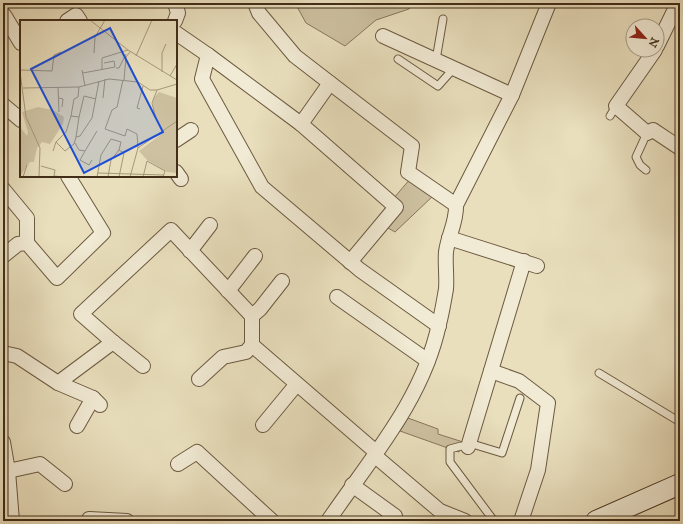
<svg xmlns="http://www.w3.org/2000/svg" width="683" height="524" font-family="'IM FELL Great Primer',serif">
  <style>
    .green { fill: #cdc1a1; stroke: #88775c }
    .building { fill: #998a6e; stroke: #422d18 }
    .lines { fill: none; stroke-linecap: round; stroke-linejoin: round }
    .service-casing { stroke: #6c5a41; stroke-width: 9 }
    .minor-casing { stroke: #6c5a41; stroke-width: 16 }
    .secondary-casing { stroke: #422d18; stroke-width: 22 }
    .service { stroke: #f1ead4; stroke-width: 7 }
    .minor { stroke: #f1ead4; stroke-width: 14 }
    .secondary { stroke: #f1ead4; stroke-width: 20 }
    .inset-road { fill: none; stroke: #a6987b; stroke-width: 1 }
    .view { fill: #1d4ed8; fill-opacity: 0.15; stroke: #1d4ed8; stroke-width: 2 }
    .inset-edge { fill: none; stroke: #422d18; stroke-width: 2 }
  </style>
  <rect width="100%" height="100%" fill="#e9dfbd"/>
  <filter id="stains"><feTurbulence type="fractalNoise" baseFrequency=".005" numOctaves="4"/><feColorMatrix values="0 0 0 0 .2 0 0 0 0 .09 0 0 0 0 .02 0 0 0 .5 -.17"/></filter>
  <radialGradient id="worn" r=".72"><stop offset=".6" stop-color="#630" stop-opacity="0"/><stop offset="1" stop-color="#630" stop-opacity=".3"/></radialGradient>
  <!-- green -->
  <g class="green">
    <polygon points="295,3 414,3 409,9 376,20 345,46 306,23"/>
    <polygon points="411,178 433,196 395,232 388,228 403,207 393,199"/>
    <polygon points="408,418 438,429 438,434 463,442 459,452 400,431"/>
  </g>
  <!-- building -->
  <polygon class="building" points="680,514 680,521 674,521 673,518"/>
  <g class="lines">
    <defs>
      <g id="service">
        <polyline points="398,59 438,86 454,68"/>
        <polyline points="436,60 443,19"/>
        <polyline points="610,116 616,106"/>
        <polyline points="646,170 640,165 636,157 647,133"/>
        <polyline points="599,373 680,422"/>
        <polyline points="469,443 502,453 520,398"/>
        <polyline points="461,446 450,449 450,462 494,521"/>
      </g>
      <g id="minor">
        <polyline points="255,3 259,13 295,56 330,83 301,124 208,55 202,79 262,187 360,270 439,326"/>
        <polyline points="4,15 21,43"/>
        <polyline points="67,21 76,15 80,21"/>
        <polyline points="175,21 178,13 175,3"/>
        <polyline points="176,33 208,55"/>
        <polyline points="383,36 512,95"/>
        <polyline points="657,46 678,3"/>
        <polyline points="655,50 616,106 647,133 653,130 680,148"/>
        <polyline points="330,83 412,146 408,172 456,205"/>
        <polyline points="3,105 21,120"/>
        <polyline points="301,124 396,207 350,262"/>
        <polyline points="176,140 191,130"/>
        <polyline points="176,172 181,179"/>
        <polyline points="3,189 27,218 27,243"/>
        <polyline points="449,238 537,266"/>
        <polyline points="190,251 210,225"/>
        <polyline points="3,256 18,244 27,243 57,278 103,233 68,176"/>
        <polyline points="228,291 255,256"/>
        <polyline points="337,297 428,361"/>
        <polyline points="252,316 260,309 282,281"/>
        <polyline points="113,342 143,366"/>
        <polyline points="3,353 17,356 58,383 113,342 81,314 171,230 252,316 252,345 376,452"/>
        <polyline points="491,371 519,381 548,403 538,470 521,521"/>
        <polyline points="199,379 223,357 246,352 252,345"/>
        <polyline points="58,383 93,398 100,405"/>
        <polyline points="263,425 296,385"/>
        <polyline points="77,426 93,398"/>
        <polyline points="3,442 8,471 12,521"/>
        <polyline points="468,447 524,261"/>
        <polyline points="374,455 440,511 465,521"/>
        <polyline points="178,464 197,452 272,521"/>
        <polyline points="8,471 40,464 65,484"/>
        <polyline points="352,485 395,516"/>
        <polyline points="89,519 127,521"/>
        <path d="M328 521C370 459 423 400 439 324 442 313 444 300 446 289 447 277 445 264 446 252 448 236 457 221 456 205L512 95 549 3"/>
      </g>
      <polyline id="secondary" points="596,521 680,484"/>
    </defs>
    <!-- service casing -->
    <use href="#service" class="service-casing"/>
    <!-- minor casing -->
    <use href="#minor" class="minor-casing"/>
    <!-- secondary casing -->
    <use href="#secondary" class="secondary-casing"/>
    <!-- service -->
    <use href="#service" class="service"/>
    <!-- minor -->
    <use href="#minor" class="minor"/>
    <!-- secondary -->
    <use href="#secondary" class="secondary"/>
  </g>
  <!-- overview -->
  <g transform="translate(20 20)">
    <rect width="157" height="157" fill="#e9dfbd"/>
    <path d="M139 72 157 78 156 153 147 152 127 140 119 131 144 112 133 90V79ZM18 87 33 90 44 97 43 104 30 124 22 122 17 128 14 142H10L0 156V107L7 116 8 112 2 92Z" fill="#cdc1a1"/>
    <path class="inset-road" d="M70 0 108 30 157 60M74 33 75 17 85 0M116 36 132 0M84 43 94 41 95 47M96 48H99L106 34M82 49V38L108 30M0 50 32 51 34 35 41 32M62 50 65 66M0 52 6 97 20 128 19 157M142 52V33L146 24M63 53 95 47M150 56 157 44M103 60 97 87 92 90 85 109 105 116 107 109 117 114 118 128M104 60 106 37 110 32M38 67 39 92M3 68 59 67 89 59 118 62 130 70H137L157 64M39 78 43 79 42 87M83 78 85 59M120 89 117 88 123 66M51 96 54 79 58 77 59 67M59 97 64 76 76 79M136 99 132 83 137 70M36 122 45 131 54 124 56 117M55 123 59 130 65 131 77 111M33 131 36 122 46 112 51 96 59 97 56 117 60 116 72 98 79 61M65 131 60 140 69 145 72 140M21 146 35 150 34 156 43 157M78 153 144 155M3 157 7 145M77 157 81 135 91 119 101 122 99 130 104 133 99 157M88 157 91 140 99 130M110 157 118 128 157 101M123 157 127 141 145 151 143 157"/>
    <path class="view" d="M90 8 143 112 64 153 11 49Z"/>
    <rect width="157" height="157" class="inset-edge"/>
  </g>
  <!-- margin -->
  <rect width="683" height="524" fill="none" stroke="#e9dfbd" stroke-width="16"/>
  <rect x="4" y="4" width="675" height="516" fill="none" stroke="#422d18" stroke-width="2"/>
  <rect x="8" y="8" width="667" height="508" fill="none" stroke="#422d18"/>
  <!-- north arrow -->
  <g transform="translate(645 38) rotate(117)"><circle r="19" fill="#f1ead4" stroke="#ab9e89"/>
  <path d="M0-3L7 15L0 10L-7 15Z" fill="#8f2418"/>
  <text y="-6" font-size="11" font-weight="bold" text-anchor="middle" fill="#422d18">N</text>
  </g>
  <rect width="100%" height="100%" filter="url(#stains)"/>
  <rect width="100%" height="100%" fill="url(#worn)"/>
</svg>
